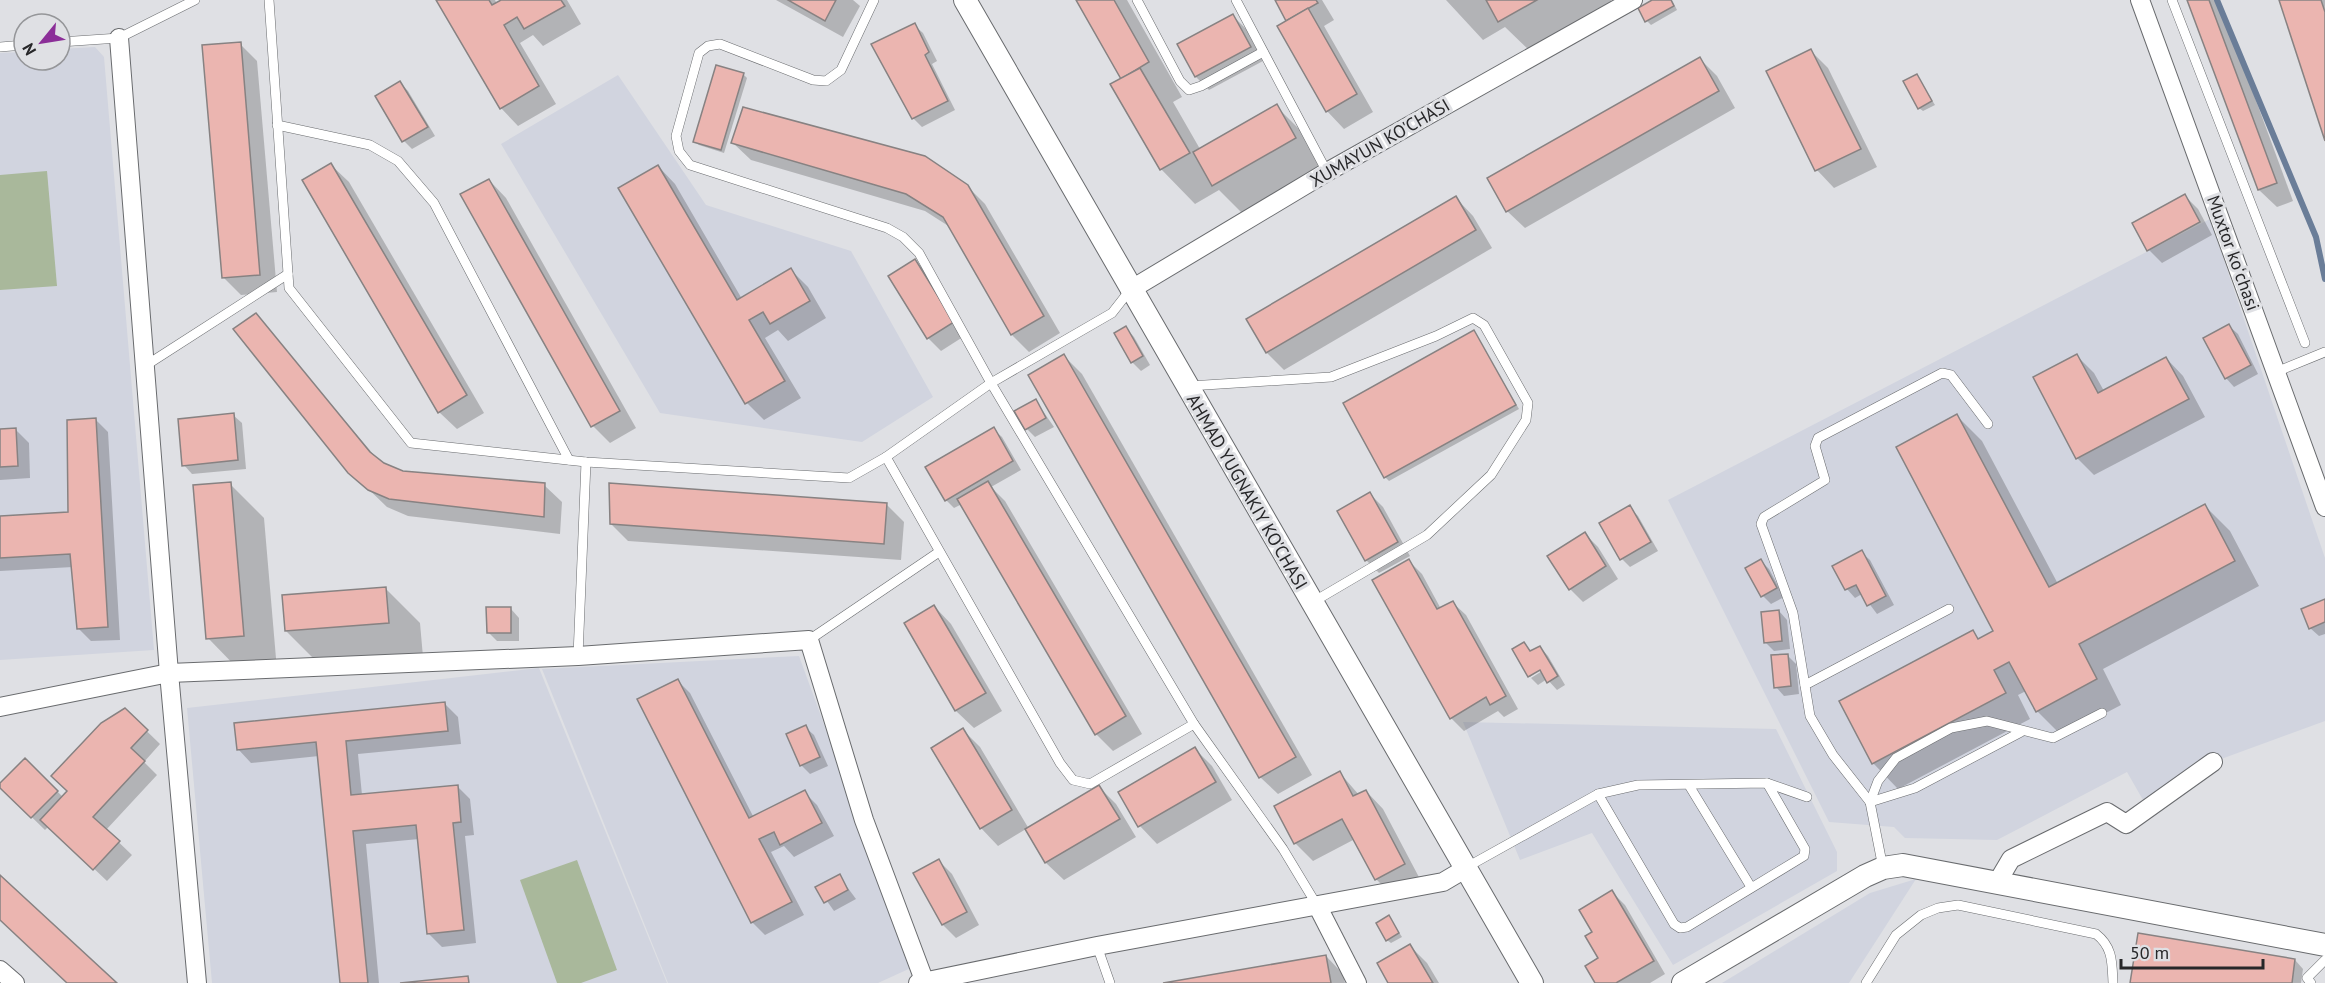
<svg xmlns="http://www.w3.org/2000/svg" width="2325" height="983" font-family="'PT Sans',sans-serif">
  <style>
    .built { fill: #d1d4df }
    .green { fill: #a9b89b }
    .shadow { fill: #0003 }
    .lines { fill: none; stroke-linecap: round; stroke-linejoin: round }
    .stream { stroke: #6a7d98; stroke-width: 6 }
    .building { fill: #ebb5b0; stroke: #878282; stroke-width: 1.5 }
    .service-casing { stroke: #696b6e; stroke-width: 10 }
    .minor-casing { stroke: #696b6e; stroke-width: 20 }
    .tertiary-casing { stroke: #696b6e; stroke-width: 24 }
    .service { stroke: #fff; stroke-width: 9 }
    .minor { stroke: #fff; stroke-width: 18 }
    .tertiary { stroke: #fff; stroke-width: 22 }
    .labels { text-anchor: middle; stroke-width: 6; stroke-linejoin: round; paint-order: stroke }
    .street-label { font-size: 18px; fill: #272729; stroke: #dfe0e4 }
  </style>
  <rect width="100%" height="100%" fill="#dfe0e4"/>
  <!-- built -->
  <g class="built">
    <polygon points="95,47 104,57 154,650 0,660 0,53 24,52 24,60 60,60 60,49"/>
    <polygon points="618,75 706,205 851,251 933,397 862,442 660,413 501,144"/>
    <polygon points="2210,219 2325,558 2325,721 2213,762 2143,800 2127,772 1997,840 1905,838 1894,827 1829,822 1668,500"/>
    <polygon points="799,656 913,967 878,983 668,983 542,669"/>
    <polygon points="539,668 667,983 212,983 187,708"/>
    <polygon points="1463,722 1776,729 1837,852 1837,871 1673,965 1592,833 1520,860"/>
    <polygon points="1916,879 1849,983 1722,983 1870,893"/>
  </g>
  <!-- green -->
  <g class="green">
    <polygon points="47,171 57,286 0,290 0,175"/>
    <polygon points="577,860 617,970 581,983 557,983 520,880"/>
  </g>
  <!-- shadow -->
  <g class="shadow">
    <polygon points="437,0 495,0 497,4 504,0 567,0 581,24 543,46 533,35 520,43 556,104 518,126 501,108"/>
    <polygon points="776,0 853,0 860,6 843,37"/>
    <polygon points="1077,0 1127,0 1182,97 1173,102 1200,149 1276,106 1310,140 1329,172 1248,219 1219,190 1195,204 1161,169 1123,79"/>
    <polygon points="1276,0 1322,0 1334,20 1324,26 1373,112 1344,129 1327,111"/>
    <polygon points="1446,0 1611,0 1616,9 1534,55 1505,27 1483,40"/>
    <polygon points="1655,0 1672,0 1677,10 1651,25 1647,21"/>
    <polygon points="2189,0 2219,0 2293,201 2277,207 2259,190"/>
    <polygon points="2280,0 2325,0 2325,136"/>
    <polygon points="1233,16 1246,29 1263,61 1209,90 1196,77 1179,45"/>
    <polygon points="914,25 923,33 937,61 932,64 955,110 922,127 913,118 873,45"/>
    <polygon points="240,44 257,61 277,292 241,295 223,277"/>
    <polygon points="1811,51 1828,68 1877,167 1834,188 1817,170 1768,72"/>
    <polygon points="1700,59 1717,76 1735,108 1525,228 1507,211"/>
    <polygon points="743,74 747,78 724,153 699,145 695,142"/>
    <polygon points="1917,76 1935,105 1923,111 1919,108"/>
    <polygon points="400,83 408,91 435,136 412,149 404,141"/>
    <polygon points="733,143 967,186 985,204 1060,333 1029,352 1012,335 950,227 925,211 751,160"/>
    <polygon points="331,165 349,182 484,413 457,429 439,412"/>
    <polygon points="658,166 675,184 742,299 791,270 808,287 826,318 788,341 778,330 765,338 801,398 764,420 747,403"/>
    <polygon points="489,180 506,198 636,428 610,443 593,426"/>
    <polygon points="2185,196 2198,209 2212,235 2162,263 2149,250"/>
    <polygon points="1456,198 1473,216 1492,248 1284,370 1267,353 1248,320"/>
    <polygon points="915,261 928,274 966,335 941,351 928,338"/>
    <polygon points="256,315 379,461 403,472 544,485 562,502 560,534 408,516 387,507 359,480"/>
    <polygon points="2229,326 2238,334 2258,374 2234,387 2226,378"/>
    <polygon points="1126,328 1134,337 1150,365 1141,371 1132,362"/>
    <polygon points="1474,332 1519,409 1389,481 1385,477"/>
    <polygon points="1064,356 1082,374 1312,775 1278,794 1260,777"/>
    <polygon points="2077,356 2094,373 2104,391 2166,358 2183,376 2205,417 2094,475 2077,458"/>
    <polygon points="1036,401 1054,427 1035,437 1027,429"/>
    <polygon points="233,415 242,423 246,469 192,474 184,465"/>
    <polygon points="1957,416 1982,441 2058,584 2205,506 2230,531 2259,586 2103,669 2121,705 2062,736 2037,711 2026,691 2018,695 2030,719 1898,789 1873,763 1841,702 1973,632 1980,640 1995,632"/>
    <polygon points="95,419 108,432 120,640 91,641 78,628 73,567 0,571 0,517 70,513"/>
    <polygon points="993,429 1002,437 1021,470 991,487 1005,501 1142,734 1113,751 1096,734 962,504 954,508 946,500"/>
    <polygon points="0,430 16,430 29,443 30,478 0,480"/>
    <polygon points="230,484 264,518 277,670 242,673 208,638"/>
    <polygon points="1370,494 1383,507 1410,556 1379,573 1366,560"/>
    <polygon points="887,505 904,522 901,560 628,541 611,524"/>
    <polygon points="1629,507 1638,516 1658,551 1630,567 1622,559"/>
    <polygon points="1585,534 1598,547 1618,579 1583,602 1570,589"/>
    <polygon points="1861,552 1870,560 1894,605 1877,614 1862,594 1855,598 1847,589 1834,566"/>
    <polygon points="1409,561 1422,574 1441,609 1452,602 1466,615 1518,709 1504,717 1498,711 1464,731 1451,718 1374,581"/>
    <polygon points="1761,561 1769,569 1784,597 1771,604 1763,596"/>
    <polygon points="386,589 420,623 423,657 320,665 286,631"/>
    <polygon points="2325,601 2325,634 2319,636 2310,628"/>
    <polygon points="934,606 951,624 1002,711 974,728 956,711 906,623"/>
    <polygon points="511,609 519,618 519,641 497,641 488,632"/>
    <polygon points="1779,611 1787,620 1790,649 1774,651 1765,642"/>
    <polygon points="1524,644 1532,652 1540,647 1548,656 1565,685 1557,690 1547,679 1538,685 1531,678 1547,668 1546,665 1530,677 1514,650"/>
    <polygon points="1788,656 1796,664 1799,694 1784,696 1776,687"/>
    <polygon points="677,680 690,693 754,818 804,792 817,805 834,836 794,857 784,846 771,852 804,915 765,935 752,922"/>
    <polygon points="445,704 458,717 461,744 358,754 362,795 457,786 470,799 474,835 465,836 476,943 442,947 428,933 419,839 366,844 379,983 341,983 319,756 251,763 238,749"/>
    <polygon points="125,710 160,744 144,762 157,775 106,830 132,855 107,881 49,826 45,830 0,786 25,760 63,797"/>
    <polygon points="805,727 814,735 828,766 810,774 801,765"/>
    <polygon points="963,730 980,747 1029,829 1099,787 1116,804 1136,837 1064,880 1046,863 1026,829 998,846 981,828"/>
    <polygon points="1195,749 1212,766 1232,800 1157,844 1140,826 1120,793"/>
    <polygon points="1340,773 1359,795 1366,791 1383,809 1421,881 1393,896 1376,879 1355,839 1313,861 1295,843 1276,807"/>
    <polygon points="939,861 952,874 979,925 956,938 943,925 915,873"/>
    <polygon points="839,876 856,899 834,911 817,887"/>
    <polygon points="1612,892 1625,905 1665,974 1650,983 1597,983 1600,958 1594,933"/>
    <polygon points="1389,917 1402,937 1391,943 1387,940"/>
    <polygon points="1410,946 1427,963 1439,983 1390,983"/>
    <polygon points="1326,956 1343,974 1345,983 1172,983"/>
    <polygon points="2295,960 2303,969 2301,983 2131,983"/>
  </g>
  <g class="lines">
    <!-- stream -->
    <polyline class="stream" points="2217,0 2316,237 2325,279"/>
  </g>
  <!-- building -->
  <g class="building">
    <polygon points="436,0 489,0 492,5 501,0 561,0 565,6 524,29 517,17 504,25 539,86 500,109"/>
    <polygon points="788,0 836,0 825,21"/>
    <polygon points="1076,0 1114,0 1149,62 1121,79"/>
    <polygon points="1275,0 1316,0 1318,3 1286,21"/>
    <polygon points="1486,0 1537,0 1498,22"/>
    <polygon points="1652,0 1671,0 1674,6 1645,22 1638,8"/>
    <polygon points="2187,0 2209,0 2277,183 2258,190"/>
    <polygon points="2279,0 2321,0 2325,12 2325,141"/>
    <polygon points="1308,8 1357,94 1326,112 1277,26"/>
    <polygon points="1233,14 1251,47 1195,77 1177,44"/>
    <polygon points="915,23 929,52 925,55 948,101 912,119 871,44"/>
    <polygon points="241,42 260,275 222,278 202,45"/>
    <polygon points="1811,49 1861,149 1815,171 1766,71"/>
    <polygon points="1700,57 1719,91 1506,212 1487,178"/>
    <polygon points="716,65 744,73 721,150 693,142"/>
    <polygon points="1140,68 1190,153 1160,170 1110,84"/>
    <polygon points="1917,74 1932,101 1918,109 1903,81"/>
    <polygon points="400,81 428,127 402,142 375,96"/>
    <polygon points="1277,104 1296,138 1212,186 1193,152"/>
    <polygon points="743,107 925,156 968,185 1044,316 1011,335 943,217 906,194 731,143"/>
    <polygon points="331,163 467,395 438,413 302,180"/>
    <polygon points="658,165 737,300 791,268 810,301 770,324 763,312 749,320 785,381 745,404 618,188"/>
    <polygon points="489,179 620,411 591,427 460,194"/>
    <polygon points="2185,194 2200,222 2147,251 2132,223"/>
    <polygon points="1456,196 1476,230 1266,353 1246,319"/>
    <polygon points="915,259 954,322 927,339 888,276"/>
    <polygon points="256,313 370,452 384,463 403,471 545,483 544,517 389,499 368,490 348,473 233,329"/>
    <polygon points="2229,324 2251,365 2225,379 2203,338"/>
    <polygon points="1126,326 1143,356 1131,363 1114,333"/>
    <polygon points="1474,330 1516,405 1384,478 1343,403"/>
    <polygon points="1064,354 1296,757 1259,778 1028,375"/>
    <polygon points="2077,354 2098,393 2166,357 2189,399 2076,459 2033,377"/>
    <polygon points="1036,399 1046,418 1025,430 1014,411"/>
    <polygon points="234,413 238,460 182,466 178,419"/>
    <polygon points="1957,414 2049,587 2205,504 2235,561 2079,644 2097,679 2036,712 2009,662 1994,670 2006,693 1872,764 1839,701 1973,630 1978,639 1993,631 1896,447"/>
    <polygon points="96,418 108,627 77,629 70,554 0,558 0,516 68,512 67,420"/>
    <polygon points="994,427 1013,461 945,501 925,467"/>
    <polygon points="16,428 18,466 0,467 0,429"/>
    <polygon points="988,481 1126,716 1095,735 957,499"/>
    <polygon points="231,482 244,636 206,639 193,485"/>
    <polygon points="609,483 887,503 884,544 610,524"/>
    <polygon points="1370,492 1398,542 1365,561 1337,511"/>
    <polygon points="1630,505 1651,542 1620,560 1599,523"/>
    <polygon points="1585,532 1606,566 1569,590 1547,556"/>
    <polygon points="1862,550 1886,596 1867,606 1856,585 1845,590 1832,566"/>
    <polygon points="1409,559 1437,609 1453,601 1506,696 1490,705 1486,697 1450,719 1372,580"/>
    <polygon points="1761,559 1777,588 1761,597 1745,568"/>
    <polygon points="386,587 389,623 285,631 282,595"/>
    <polygon points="2325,599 2325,622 2309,629 2301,609"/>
    <polygon points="934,605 986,693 955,711 904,623"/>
    <polygon points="486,607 511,607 511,633 487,633"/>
    <polygon points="1779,610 1782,641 1764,643 1761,612"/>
    <polygon points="1524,642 1530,651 1540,646 1558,676 1547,683 1540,670 1528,677 1512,649"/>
    <polygon points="1788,654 1791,686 1774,688 1771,655"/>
    <polygon points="678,679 749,818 805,790 822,823 780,845 774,832 759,839 792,902 751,923 637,699"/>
    <polygon points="445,702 448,731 346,741 351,795 458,785 461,822 453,823 464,930 427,934 416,825 353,831 368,983 340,983 316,742 237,750 234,723"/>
    <polygon points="125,708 148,730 131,748 145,761 93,817 120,841 93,870 40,820 67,791 51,776 101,723"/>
    <polygon points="806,725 820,757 800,766 786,734"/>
    <polygon points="963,728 1012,810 980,829 931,748"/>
    <polygon points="1195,747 1216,782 1138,827 1118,792"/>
    <polygon points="25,758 58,791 31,818 0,788 0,783"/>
    <polygon points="1340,771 1353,796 1366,790 1405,864 1375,880 1342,819 1294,844 1274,806"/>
    <polygon points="1099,785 1120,819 1045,863 1025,829"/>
    <polygon points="939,859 967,912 942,925 913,873"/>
    <polygon points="840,874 848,890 824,903 815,887"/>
    <polygon points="0,875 117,983 67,983 0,920"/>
    <polygon points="1612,890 1654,961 1616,983 1595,983 1585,966 1598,958 1585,936 1592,932 1579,910"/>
    <polygon points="1389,915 1399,933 1386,941 1376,923"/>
    <polygon points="2138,933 2295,959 2292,983 2130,983"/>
    <polygon points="1410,944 1433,983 1388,983 1377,963"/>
    <polygon points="1326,955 1331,983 1163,983"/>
    <polygon points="468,976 469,983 400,983"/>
  </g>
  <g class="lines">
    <defs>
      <g id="service">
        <polyline points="269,0 289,288 411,443 586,462 849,478 886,457 991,383 1112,313 1130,290"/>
        <polyline points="874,0 841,70 826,81 813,80 720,44 708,46 699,53 676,136 679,151 690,165 887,228 903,237 919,253 991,383 1194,724 1283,849 1318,907"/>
        <polyline points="1137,0 1180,81 1189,90 1201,86 1263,52"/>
        <polyline points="1236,0 1327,172"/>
        <polyline points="2172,0 2305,343"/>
        <polyline points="60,42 119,38 195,0"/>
        <polyline points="0,47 24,45"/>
        <polyline points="277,125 370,145 398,161 434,203 569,460"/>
        <polyline points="145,366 288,274"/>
        <polyline points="2276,372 2325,352"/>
        <polyline points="1189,386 1331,377 1436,336 1473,318 1484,325 1528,403 1526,420 1491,475 1427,535 1313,602"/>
        <polyline points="886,457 1060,763 1073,780 1090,784 1194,724"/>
        <polyline points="809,640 939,552"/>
        <polyline points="578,656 586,462"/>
        <polyline points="1805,685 1949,609"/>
        <polyline points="1690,787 1751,887"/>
        <polyline points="1598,794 1674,924 1680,928 1687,927 1804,856 1805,849 1767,783"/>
        <polyline points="1870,802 1878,781 1896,758 1951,728 1987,721 2053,738 2102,713"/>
        <polyline points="1870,802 1915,788 2021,732"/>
        <polyline points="1467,867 1598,794 1638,785 1767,783 1807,797"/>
        <polyline points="1883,868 1870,802 1833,755 1810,716 1793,613 1761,524 1764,517 1825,480 1815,446 1818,438 1942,373 1951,375 1988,424"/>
        <polyline points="1097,946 1110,983"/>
        <path d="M1866 983 1896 935 1921 915 1938 908 1958 905 2096 934C2113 947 2112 963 2113 983"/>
        <polyline points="2311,983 2307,978 2325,960"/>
      </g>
      <g id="minor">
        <polyline points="2140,0 2325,507"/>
        <polyline points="119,38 169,673 197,983"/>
        <polyline points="1130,290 1327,172 1633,0"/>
        <polyline points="0,707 169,673 578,656 809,640 864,820 924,980"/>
        <polyline points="1998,881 2011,859 2107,812 2126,824 2213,762"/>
        <polyline points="1318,907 1357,983"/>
        <polyline points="0,970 15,983"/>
        <polyline points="918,983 1097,946 1443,882 1465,869"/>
      </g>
      <g id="tertiary">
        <polyline points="965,0 1532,983"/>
        <polyline points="1683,983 1865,876 1883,868 1903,865 2325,945"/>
      </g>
    </defs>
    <!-- service casing -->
    <use href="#service" class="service-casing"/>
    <!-- minor casing -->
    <use href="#minor" class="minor-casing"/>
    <!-- tertiary casing -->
    <use href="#tertiary" class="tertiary-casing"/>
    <!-- service -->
    <use href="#service" class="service"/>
    <!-- minor -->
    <use href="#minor" class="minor"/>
    <!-- tertiary -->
    <use href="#tertiary" class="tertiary"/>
  </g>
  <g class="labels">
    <!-- street labels -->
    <g class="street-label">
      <text transform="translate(1380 143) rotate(-30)" y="6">XUMAYUN KO'CHASI</text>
      <text transform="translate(2233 253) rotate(70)" y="6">Muxtor koʻchasi</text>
      <text transform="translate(1247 492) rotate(60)" y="6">AHMAD YUGNAKIY KO'CHASI</text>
    </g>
  </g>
  <!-- north arrow -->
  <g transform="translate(42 42) rotate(240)"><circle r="28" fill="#dfe0e4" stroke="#959699" stroke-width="1.5"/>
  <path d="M0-4.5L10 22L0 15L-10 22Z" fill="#8b2e98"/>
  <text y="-9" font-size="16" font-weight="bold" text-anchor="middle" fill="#272729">N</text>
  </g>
  <!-- scale -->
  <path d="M2121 959v9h142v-9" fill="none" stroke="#272729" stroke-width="3"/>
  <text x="2130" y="959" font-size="18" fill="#272729" stroke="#dfe0e4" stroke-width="4.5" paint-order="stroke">50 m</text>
</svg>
